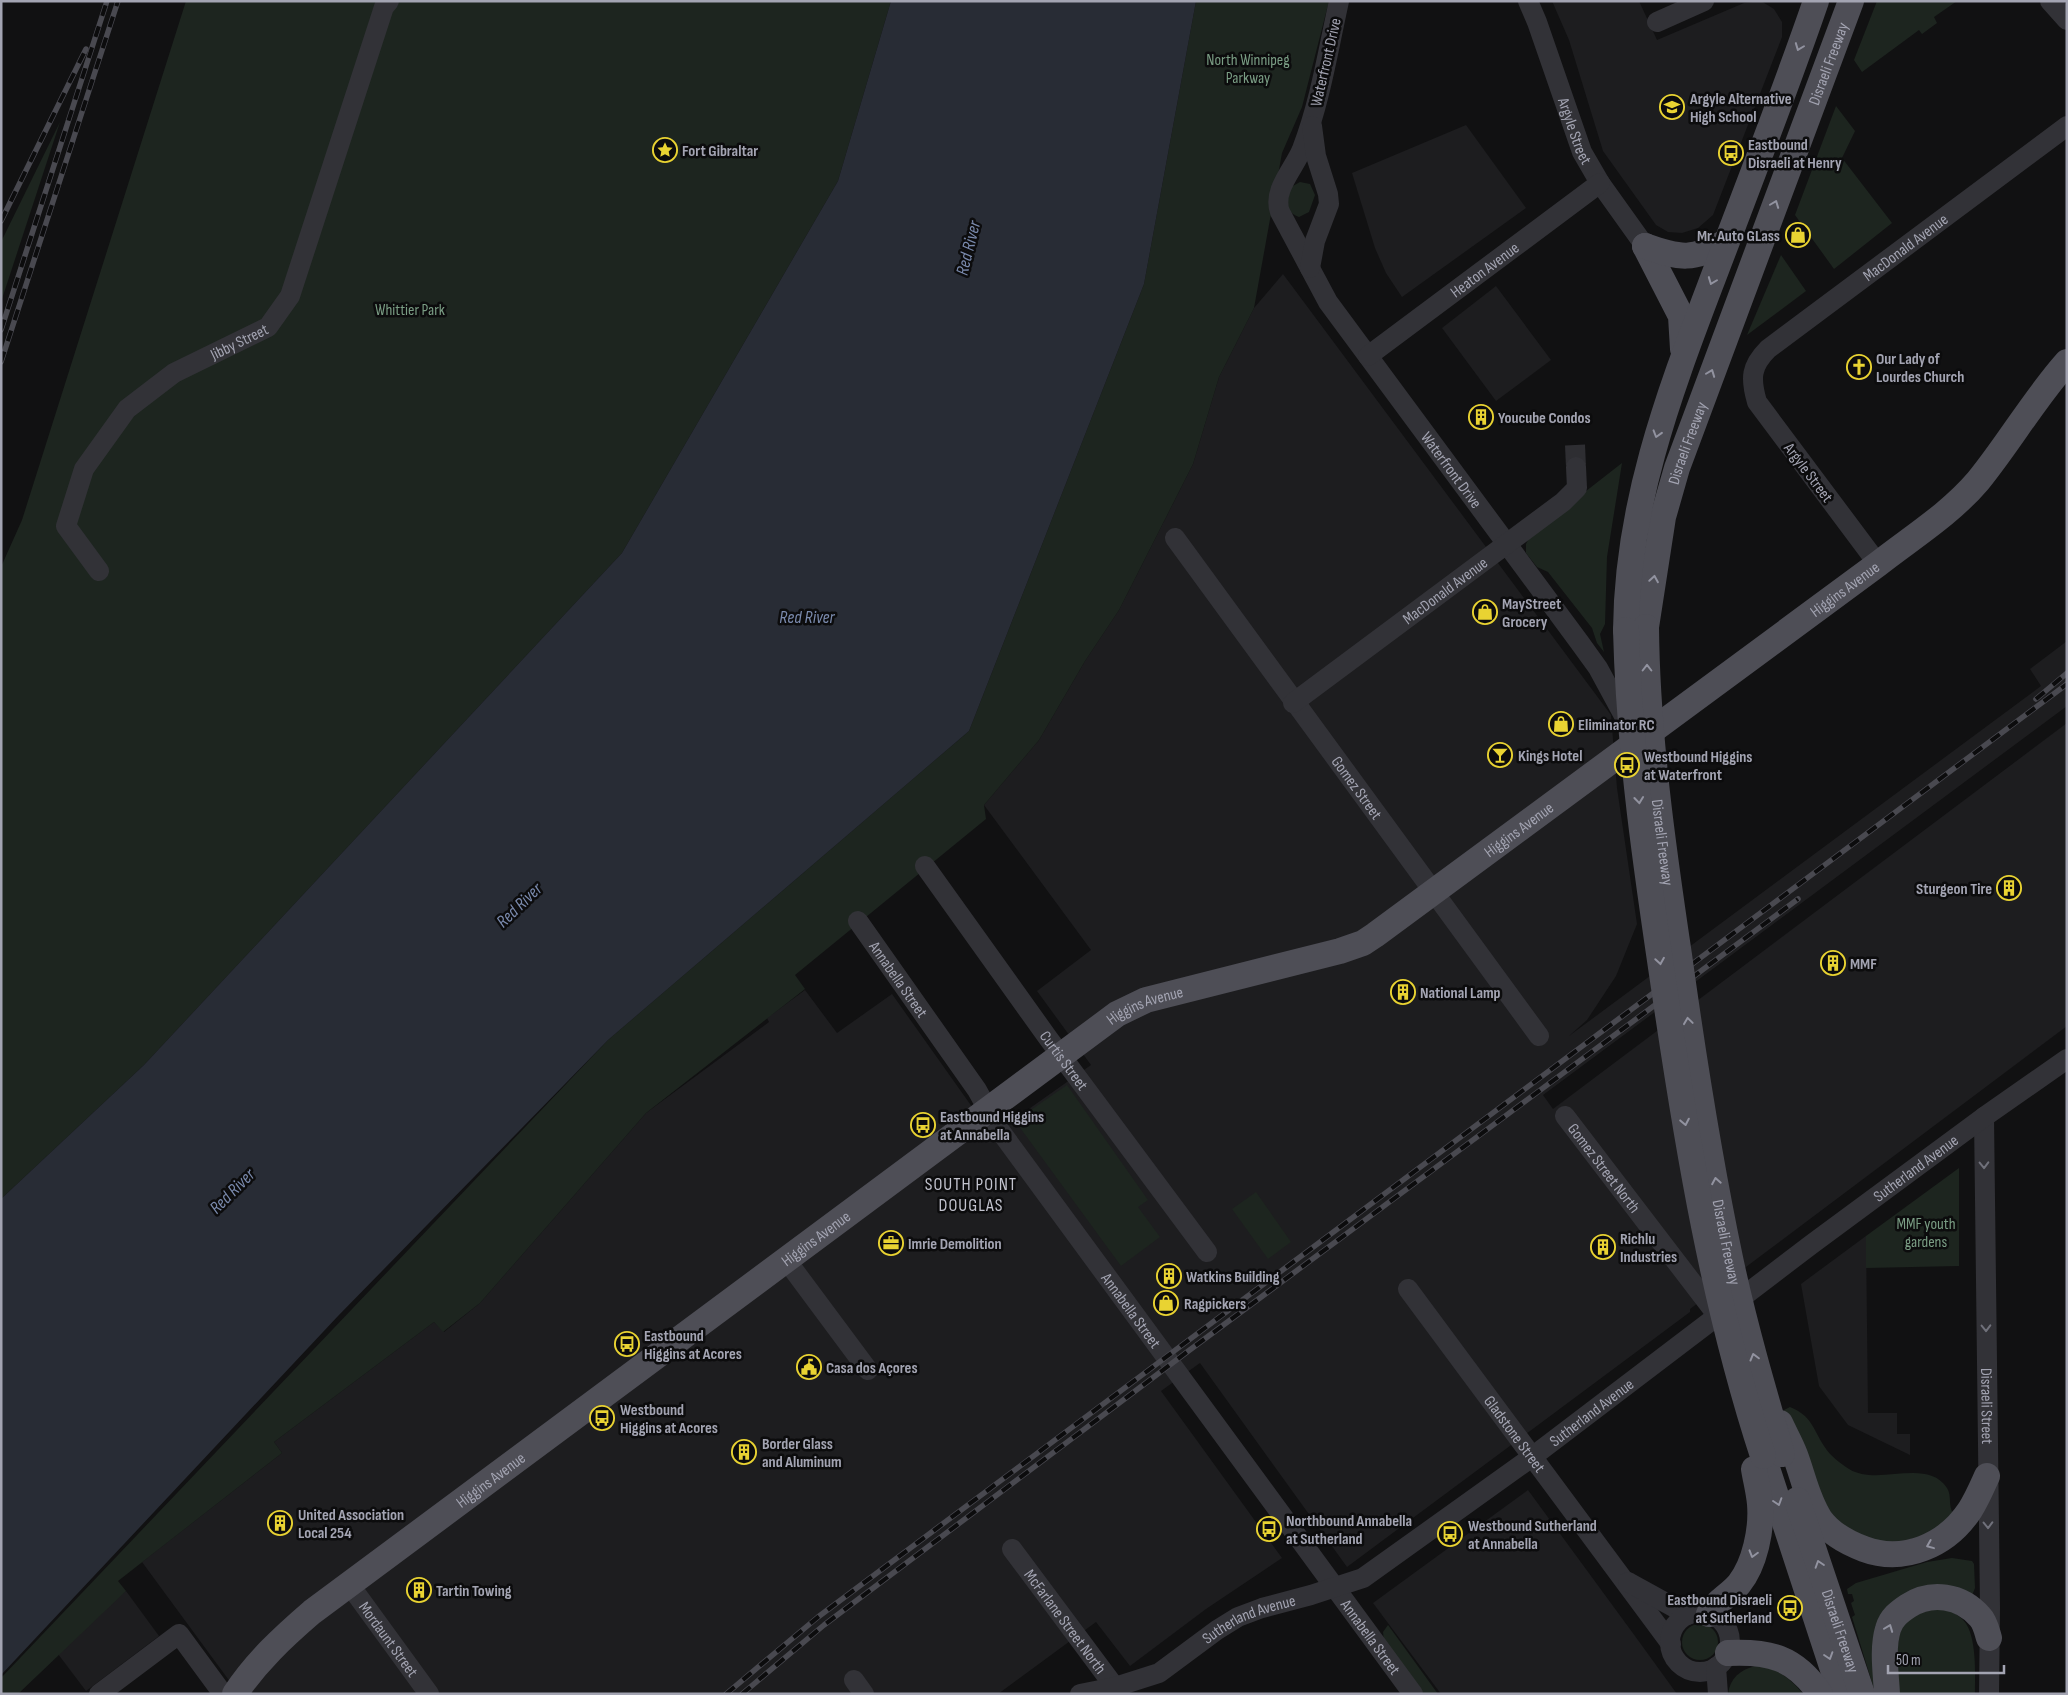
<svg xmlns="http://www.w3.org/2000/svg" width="2068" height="1695" font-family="'Sofia Sans Condensed',sans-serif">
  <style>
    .built { fill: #1d1d1f }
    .green { fill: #1d251f }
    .water { fill: #282c35 }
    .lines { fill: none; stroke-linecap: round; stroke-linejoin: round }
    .minor-tunnel { stroke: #2e2e32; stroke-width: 20; stroke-dasharray: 20 10; stroke-linecap: butt }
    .minor { stroke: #323237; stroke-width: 20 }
    .major { stroke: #4e4e56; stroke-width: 26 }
    .rail-casing { stroke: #494950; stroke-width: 5.5 }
    .rail { stroke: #0c0c0d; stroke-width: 4; stroke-dasharray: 11; stroke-linecap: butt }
    .major-bridge { stroke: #4e4e56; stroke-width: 26 }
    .oneway { stroke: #9293a0 }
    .oneway2 { stroke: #70717b }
    .labels { text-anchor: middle; stroke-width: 5; stroke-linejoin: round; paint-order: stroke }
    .park-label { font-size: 16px; fill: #7a9d84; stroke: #0c0c0d }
    .street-label { font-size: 16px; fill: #a3a4b2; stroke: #0c0c0d }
    .poi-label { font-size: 16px; font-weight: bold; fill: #a3a4b2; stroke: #0c0c0d; text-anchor: start }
    .water-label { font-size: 18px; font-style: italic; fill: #7a8aad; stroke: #0c0c0d }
    .neighbourhood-label { font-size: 18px; letter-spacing: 1px; fill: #c3c4cf; stroke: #0c0c0d }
  </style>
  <rect width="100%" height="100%" fill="#111112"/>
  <!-- built -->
  <g class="built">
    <polygon points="1552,1 1639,1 1657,40 1744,3 1761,1 1774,9 1782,22 1782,37 1713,215 1698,228 1682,233 1668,232 1656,225 1603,151 1569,40"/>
    <polygon points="1466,125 1526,208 1402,297 1386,273 1375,248 1352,173"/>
    <polygon points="1283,274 1611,715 1617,788 1637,924 1616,976 1587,1020 1569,1036 2041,686 2030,669 2067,641 2067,706 1543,1095 1553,1109 2067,723 2067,1026 1690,1309 1690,1312 1347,1567 1200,1363 1161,1391 1282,1558 1206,1609 1130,1666 1096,1622 998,1694 239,1694 142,1562 282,1453 274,1442 434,1322 444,1332 480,1303 646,1113 769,1022 767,1018 805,990 837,1033 892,994 992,1135 1091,1065 1037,991 1091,950 984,805 1039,740 1085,661 1119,610 1193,464 1219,377 1254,308"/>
    <polygon points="1496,286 1551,360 1496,401 1442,328"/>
    <polygon points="1866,1236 1868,1413 1897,1413 1897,1434 1910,1434 1910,1455 1848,1425 1819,1386 1801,1284"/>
    <polygon points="1528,1490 1635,1636 1677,1694 1441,1694 1373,1603"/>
    <polygon points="126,1591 159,1636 86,1691 52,1646"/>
  </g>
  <!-- green -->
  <g class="green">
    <polygon points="186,1 891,1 838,181 622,553 144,1065 1,1199 1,567 22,520"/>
    <polygon points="1196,1 1329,1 1302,107 1282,153 1254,308 1219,377 1193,464 1119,610 1085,661 1039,740 984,805 986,819 795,975 805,989 646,1113 480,1303 443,1332 434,1322 274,1442 282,1453 118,1581 126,1591 18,1694 1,1694 1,1678 608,1040 969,731 1144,284"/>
    <polygon points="1877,1 1957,1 1934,17 1937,23 1922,34 1919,30 1862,72 1854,60"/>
    <polygon points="1836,106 1855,131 1842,158 1892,223 1834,269 1795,215"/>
    <polygon points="60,122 1,302 1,242"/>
    <path d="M1300 182 1310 184 1315 195 1309 212 1299 217C1284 212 1287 199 1291 187Z"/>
    <polygon points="1781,255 1806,291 1747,335"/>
    <polygon points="1622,463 1607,557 1605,624 1600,634 1604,652 1597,643 1592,628 1548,572 1537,567 1526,553 1526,544 1531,534"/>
    <polygon points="1067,1085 1148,1200 1138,1207 1160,1237 1121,1266 1015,1121"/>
    <polygon points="1959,1168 1959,1266 1866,1268 1866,1236"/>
    <polygon points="1256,1192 1291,1242 1268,1259 1232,1209"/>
    <path d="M1790 1407C1812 1416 1813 1429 1824 1446 1830 1456 1840 1463 1849 1469 1878 1487 1926 1457 1947 1488 1952 1496 1948 1506 1953 1513L1929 1535 1883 1545 1834 1523 1800 1451 1784 1410Z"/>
    <polygon points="1952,1558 1972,1561 1974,1564 1975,1588 1971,1598 1917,1589 1874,1689 1852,1617 1855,1615 1851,1603 1854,1601 1852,1594 1848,1594 1847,1589 1856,1583 1927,1562"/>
    <path d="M1941 1606C1949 1610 1958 1614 1964 1621 1977 1636 1975 1674 1975 1694H1892L1901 1620Z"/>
    <circle cx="1700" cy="1642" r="18"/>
    <polygon points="1388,1625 1438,1694 1424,1694 1384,1641 1383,1632"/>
    <path d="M1755 1666C1775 1666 1791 1679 1803 1694H1728C1730 1678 1740 1670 1755 1666Z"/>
  </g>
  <!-- water -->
  <polygon class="water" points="891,1 1196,1 1144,284 969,731 608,1040 338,1316 1,1675 1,1199 144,1065 622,553 838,181"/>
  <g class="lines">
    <!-- minor-tunnel -->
    <polyline class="minor-tunnel" points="1575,445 1576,467"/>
    <!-- minor -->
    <g class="minor">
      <path id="s1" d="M1339 1C1328 51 1320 102 1302 149 1294 169 1272 190 1280 212L1328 302 1580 643 1598 668 1630 727"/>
      <path id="s2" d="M1528 1 1537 22 1582 152 1600 183 1645 246"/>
      <polyline points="2050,1 2067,20"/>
      <polyline points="1657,22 1704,1"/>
      <polyline points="1310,268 1315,241 1329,204 1328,194 1316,156 1312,126"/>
      <path id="s3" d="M1368 356 1600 183"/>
      <path id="s4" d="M1175 538 1539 1036"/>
      <path id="s5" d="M1878 564 1757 402C1750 378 1751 366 1768 349L2067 126"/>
      <path id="s6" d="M99 571 66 526 84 469 127 409 174 373 268 327 290 296 384 7 389 1"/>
      <path id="s7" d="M1293 703 1563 502 1577 488 1576 467"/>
      <path id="s8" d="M925 866 1048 1038 1207 1252"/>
      <path id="s9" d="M858 921 977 1090 998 1128 1413 1694"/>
      <path id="s10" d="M1565 1116 1717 1315"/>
      <path id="s11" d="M1984 1117 1990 1608 1989 1694"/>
      <polyline points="787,1261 868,1370"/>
      <path id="s12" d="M1408 1289 1671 1644"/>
      <path id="s13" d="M1012 1549 1120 1694"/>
      <polyline points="1628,1582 1688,1615"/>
      <path id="s14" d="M349 1584 429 1694"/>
      <circle cx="1700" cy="1642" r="30"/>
      <polyline points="1716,1667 1718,1694"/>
      <polyline points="854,1680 864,1694"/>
      <polyline points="99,1694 179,1634 223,1694"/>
      <path id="s15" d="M1080 1694 1115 1687 1159 1673 1217 1630 1238 1617 1262 1608 1311 1595 1363 1578 1532 1457 1812 1244 1984 1117 2067 1059"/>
    </g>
    <!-- major -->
    <g class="major">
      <polyline points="1645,246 1681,316 1683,349"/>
      <path d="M1645 246C1682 259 1692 260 1726 242"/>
      <path id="s16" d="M1646 627 1663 517 1677 468 1851 1"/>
      <path d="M1626 630C1627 507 1667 399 1710 286 1746 191 1783 97 1816 1"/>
      <path d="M1780 1423C1785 1434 1791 1444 1795 1455 1803 1476 1807 1499 1820 1519 1830 1533 1848 1543 1864 1549 1904 1564 1947 1545 1970 1510 1977 1499 1982 1487 1987 1476"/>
      <polyline points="1763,1456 1841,1694"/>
      <path id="s17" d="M1797 1500 1862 1694"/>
      <path d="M1709 1614C1716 1601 1729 1596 1739 1584 1755 1564 1762 1529 1760 1504 1759 1492 1756 1481 1754 1469"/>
      <path d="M1728 1653C1769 1651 1795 1657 1820 1694"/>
      <path id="s18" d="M235 1694C256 1662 283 1637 312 1612L1117 1014 1146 1000 1340 951 1363 943 1375 935 1878 564C1911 538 1950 514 1978 481 2009 443 2034 399 2067 362"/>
      <path d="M1887 1694C1886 1673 1882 1649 1888 1629 1891 1618 1899 1612 1908 1606 1931 1591 1961 1595 1980 1617 1985 1622 1987 1631 1989 1638"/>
    </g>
    <defs>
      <g id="rail">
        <polyline points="1,221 86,49"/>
        <polyline points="1,330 107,1"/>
        <polyline points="1,362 118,1"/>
        <polyline points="2036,699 2067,673"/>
        <polyline points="726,1694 818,1617 2067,684"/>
        <polyline points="742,1694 824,1625 1187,1352 1798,899"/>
      </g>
    </defs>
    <!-- rail casing -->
    <use href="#rail" class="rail-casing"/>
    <!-- rail -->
    <use href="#rail" class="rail"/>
    <!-- major-bridge -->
    <g class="major-bridge">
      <path id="s19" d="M1646 627C1647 735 1663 848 1679 955 1693 1056 1709 1158 1730 1258 1744 1324 1763 1389 1782 1454"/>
      <path d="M1626 630C1629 752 1647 874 1665 994 1688 1150 1714 1306 1763 1456"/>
    </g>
  </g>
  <!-- one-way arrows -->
  <defs><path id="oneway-chevron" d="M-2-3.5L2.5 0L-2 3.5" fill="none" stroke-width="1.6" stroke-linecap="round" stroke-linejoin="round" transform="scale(1.25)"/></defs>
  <g class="oneway">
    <use href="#oneway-chevron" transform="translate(1799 47) rotate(111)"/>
    <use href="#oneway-chevron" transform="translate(1775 204) rotate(-69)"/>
    <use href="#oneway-chevron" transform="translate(1712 281) rotate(111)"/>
    <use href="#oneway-chevron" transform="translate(1711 373) rotate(-69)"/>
    <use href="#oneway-chevron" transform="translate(1657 434) rotate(107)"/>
    <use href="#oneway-chevron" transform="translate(1654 579) rotate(-81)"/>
    <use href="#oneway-chevron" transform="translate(1647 668) rotate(-90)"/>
    <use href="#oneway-chevron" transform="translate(1639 800) rotate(84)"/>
    <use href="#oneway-chevron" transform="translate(1660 961) rotate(81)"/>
    <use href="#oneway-chevron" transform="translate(1688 1021) rotate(-98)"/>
    <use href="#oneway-chevron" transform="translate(1685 1122) rotate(79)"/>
    <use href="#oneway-chevron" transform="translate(1716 1181) rotate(-100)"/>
    <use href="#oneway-chevron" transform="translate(1754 1357) rotate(-105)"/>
    <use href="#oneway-chevron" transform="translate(1778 1502) rotate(72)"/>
    <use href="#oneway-chevron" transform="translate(1930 1545) rotate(158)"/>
    <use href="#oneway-chevron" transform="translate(1753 1554) rotate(106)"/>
    <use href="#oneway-chevron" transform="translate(1819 1564) rotate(-108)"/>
    <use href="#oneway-chevron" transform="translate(1889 1628) rotate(-69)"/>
    <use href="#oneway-chevron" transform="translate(1829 1656) rotate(72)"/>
  </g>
  <g class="oneway2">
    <use href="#oneway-chevron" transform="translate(1984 1165) rotate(89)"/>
    <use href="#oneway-chevron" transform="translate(1986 1328) rotate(89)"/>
    <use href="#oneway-chevron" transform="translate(1988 1525) rotate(89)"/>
  </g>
  <!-- icons -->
  <defs>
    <symbol id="school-ring" viewBox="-11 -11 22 22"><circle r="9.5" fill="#0c0c0d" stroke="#e9d332" stroke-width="1.5"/><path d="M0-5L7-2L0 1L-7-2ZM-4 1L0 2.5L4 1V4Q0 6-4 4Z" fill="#e9d332"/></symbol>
    <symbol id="sight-ring" viewBox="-11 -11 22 22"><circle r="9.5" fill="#0c0c0d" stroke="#e9d332" stroke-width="1.5"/><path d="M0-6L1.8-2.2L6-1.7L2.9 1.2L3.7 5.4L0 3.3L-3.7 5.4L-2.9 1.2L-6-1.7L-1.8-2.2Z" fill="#e9d332"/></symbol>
    <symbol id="bus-ring" viewBox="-11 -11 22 22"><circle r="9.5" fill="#0c0c0d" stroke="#e9d332" stroke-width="1.5"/><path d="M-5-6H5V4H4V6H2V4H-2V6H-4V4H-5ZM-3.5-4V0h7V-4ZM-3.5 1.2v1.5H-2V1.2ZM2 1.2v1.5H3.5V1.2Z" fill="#e9d332"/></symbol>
    <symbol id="shop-ring" viewBox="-11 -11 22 22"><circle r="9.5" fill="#0c0c0d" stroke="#e9d332" stroke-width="1.5"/><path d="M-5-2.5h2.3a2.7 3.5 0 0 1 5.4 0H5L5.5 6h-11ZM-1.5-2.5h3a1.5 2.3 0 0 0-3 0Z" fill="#e9d332"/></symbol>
    <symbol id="church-ring" viewBox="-11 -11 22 22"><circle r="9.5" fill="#0c0c0d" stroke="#e9d332" stroke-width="1.5"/><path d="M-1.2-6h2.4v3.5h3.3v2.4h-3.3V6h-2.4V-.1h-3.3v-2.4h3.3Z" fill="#e9d332"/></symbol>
    <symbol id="building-ring" viewBox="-11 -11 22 22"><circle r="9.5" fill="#0c0c0d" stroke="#e9d332" stroke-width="1.5"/><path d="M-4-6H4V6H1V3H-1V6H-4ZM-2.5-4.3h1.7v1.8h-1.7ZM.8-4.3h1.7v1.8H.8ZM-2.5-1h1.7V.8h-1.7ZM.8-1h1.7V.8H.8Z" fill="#e9d332"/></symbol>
    <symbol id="bar-ring" viewBox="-11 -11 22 22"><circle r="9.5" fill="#0c0c0d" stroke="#e9d332" stroke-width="1.5"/><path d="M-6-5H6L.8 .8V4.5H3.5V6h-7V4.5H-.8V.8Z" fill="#e9d332"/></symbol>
    <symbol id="office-ring" viewBox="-11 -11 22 22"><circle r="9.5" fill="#0c0c0d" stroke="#e9d332" stroke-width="1.5"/><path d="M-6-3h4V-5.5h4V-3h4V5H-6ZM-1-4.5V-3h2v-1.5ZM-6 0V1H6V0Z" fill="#e9d332"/></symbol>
    <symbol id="civic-ring" viewBox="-11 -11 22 22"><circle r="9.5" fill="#0c0c0d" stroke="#e9d332" stroke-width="1.5"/><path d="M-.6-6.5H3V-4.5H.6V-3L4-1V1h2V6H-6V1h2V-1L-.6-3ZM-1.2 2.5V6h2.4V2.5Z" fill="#e9d332"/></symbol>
  </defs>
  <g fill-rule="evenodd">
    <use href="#school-ring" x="1658" y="93" width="28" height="28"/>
    <use href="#sight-ring" x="651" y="136" width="28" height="28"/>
    <use href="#bus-ring" x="1717" y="139" width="28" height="28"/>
    <use href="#shop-ring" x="1784" y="221" width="28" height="28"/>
    <use href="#church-ring" x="1845" y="353" width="28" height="28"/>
    <use href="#building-ring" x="1467" y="403" width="28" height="28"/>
    <use href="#shop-ring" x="1471" y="598" width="28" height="28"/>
    <use href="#shop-ring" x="1547" y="710" width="28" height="28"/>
    <use href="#bar-ring" x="1486" y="741" width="28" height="28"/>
    <use href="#bus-ring" x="1613" y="751" width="28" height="28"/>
    <use href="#building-ring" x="1995" y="874" width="28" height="28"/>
    <use href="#building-ring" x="1819" y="949" width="28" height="28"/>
    <use href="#building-ring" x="1389" y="978" width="28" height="28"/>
    <use href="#bus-ring" x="909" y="1111" width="28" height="28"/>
    <use href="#office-ring" x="877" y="1229" width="28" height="28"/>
    <use href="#building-ring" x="1589" y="1233" width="28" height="28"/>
    <use href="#building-ring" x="1155" y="1262" width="28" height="28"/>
    <use href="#shop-ring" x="1152" y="1289" width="28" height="28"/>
    <use href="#bus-ring" x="613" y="1330" width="28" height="28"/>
    <use href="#civic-ring" x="795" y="1353" width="28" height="28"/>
    <use href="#bus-ring" x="588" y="1404" width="28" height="28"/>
    <use href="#building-ring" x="730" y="1438" width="28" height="28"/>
    <use href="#building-ring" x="266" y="1509" width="28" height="28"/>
    <use href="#bus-ring" x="1255" y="1515" width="28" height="28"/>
    <use href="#bus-ring" x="1436" y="1520" width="28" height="28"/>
    <use href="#building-ring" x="405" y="1576" width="28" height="28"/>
    <use href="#bus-ring" x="1776" y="1594" width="28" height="28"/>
  </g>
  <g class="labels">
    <!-- park labels -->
    <g class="park-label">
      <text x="1248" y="65">North Winnipeg<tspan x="1248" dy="18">Parkway</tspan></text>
      <text x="410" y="315">Whittier Park</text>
      <text x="1926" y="1229">MMF youth<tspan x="1926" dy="18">gardens</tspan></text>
    </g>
    <!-- street labels -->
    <g class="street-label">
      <text transform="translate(1325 62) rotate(-77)" y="6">Waterfront Drive</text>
      <text dy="6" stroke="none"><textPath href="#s16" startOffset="594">Disraeli Freeway</textPath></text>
      <text dy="6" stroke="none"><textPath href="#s2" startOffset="138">Argyle Street</textPath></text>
      <text dy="6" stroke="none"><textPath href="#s5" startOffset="431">MacDonald Avenue</textPath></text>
      <text dy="6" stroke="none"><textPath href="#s3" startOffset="145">Heaton Avenue</textPath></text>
      <text dy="6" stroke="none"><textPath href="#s6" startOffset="321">Jibby Street</textPath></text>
      <text dy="6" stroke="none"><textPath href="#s16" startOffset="189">Disraeli Freeway</textPath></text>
      <text dy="6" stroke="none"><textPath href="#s1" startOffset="532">Waterfront Drive</textPath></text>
      <text transform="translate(1809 472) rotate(53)" y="6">Argyle Street</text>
      <text dy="6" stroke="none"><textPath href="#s18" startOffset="1970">Higgins Avenue</textPath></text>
      <text dy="6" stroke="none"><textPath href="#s7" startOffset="189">MacDonald Avenue</textPath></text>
      <text dy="6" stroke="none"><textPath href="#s4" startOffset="309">Gomez Street</textPath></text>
      <text dy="6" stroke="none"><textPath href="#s18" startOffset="1565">Higgins Avenue</textPath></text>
      <text dy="6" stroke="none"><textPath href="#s19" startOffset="216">Disraeli Freeway</textPath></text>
      <text dy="6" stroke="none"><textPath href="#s9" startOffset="71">Annabella Street</textPath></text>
      <text dy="6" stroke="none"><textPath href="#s18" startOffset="1145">Higgins Avenue</textPath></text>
      <text dy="6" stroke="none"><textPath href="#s8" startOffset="239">Curtis Street</textPath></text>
      <text dy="6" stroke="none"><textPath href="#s10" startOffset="65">Gomez Street North</textPath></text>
      <text dy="6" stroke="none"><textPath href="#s15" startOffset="998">Sutherland Avenue</textPath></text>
      <text dy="6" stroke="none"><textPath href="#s18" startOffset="740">Higgins Avenue</textPath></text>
      <text dy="6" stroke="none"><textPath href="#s19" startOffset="621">Disraeli Freeway</textPath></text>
      <text dy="6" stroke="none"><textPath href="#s9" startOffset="476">Annabella Street</textPath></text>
      <text dy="6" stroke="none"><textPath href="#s11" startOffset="289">Disraeli Street</textPath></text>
      <text dy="6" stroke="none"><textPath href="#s15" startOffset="592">Sutherland Avenue</textPath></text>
      <text dy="6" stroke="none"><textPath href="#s12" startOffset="180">Gladstone Street</textPath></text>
      <text dy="6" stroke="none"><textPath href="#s18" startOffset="335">Higgins Avenue</textPath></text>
      <text dy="6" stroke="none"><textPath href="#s15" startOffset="188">Sutherland Avenue</textPath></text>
      <text dy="6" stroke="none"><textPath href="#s13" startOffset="90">McFarlane Street North</textPath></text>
      <text dy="6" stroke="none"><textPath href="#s17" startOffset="138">Disraeli Freeway</textPath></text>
      <text dy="6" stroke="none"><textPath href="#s9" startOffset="881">Annabella Street</textPath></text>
      <text dy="6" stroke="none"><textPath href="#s14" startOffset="68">Mordaunt Street</textPath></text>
    </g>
    <!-- poi labels -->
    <g class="poi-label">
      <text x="1690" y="104">Argyle Alternative<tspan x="1690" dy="18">High School</tspan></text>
      <text x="1748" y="150">Eastbound<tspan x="1748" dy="18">Disraeli at Henry</tspan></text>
      <text x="682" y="156">Fort Gibraltar</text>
      <text x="1780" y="241" text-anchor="end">Mr. Auto GLass</text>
      <text x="1876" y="364">Our Lady of<tspan x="1876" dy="18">Lourdes Church</tspan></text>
      <text x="1498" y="423">Youcube Condos</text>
      <text x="1502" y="609">MayStreet<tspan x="1502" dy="18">Grocery</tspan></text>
      <text x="1578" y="730">Eliminator RC</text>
      <text x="1518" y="761">Kings Hotel</text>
      <text x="1644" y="762">Westbound Higgins<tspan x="1644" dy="18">at Waterfront</tspan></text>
      <text x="1992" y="894" text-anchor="end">Sturgeon Tire</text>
      <text x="1850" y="969">MMF</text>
      <text x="1420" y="998">National Lamp</text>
      <text x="940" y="1122">Eastbound Higgins<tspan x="940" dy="18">at Annabella</tspan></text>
      <text x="1620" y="1244">Richlu<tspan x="1620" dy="18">Industries</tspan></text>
      <text x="908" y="1249">Imrie Demolition</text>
      <text x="1186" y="1282">Watkins Building</text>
      <text x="1184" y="1309">Ragpickers</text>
      <text x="644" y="1341">Eastbound<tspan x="644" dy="18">Higgins at Acores</tspan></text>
      <text x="826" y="1373">Casa dos Açores</text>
      <text x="620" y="1415">Westbound<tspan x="620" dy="18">Higgins at Acores</tspan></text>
      <text x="762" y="1449">Border Glass<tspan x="762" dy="18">and Aluminum</tspan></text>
      <text x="298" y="1520">United Association<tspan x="298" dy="18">Local 254</tspan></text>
      <text x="1286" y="1526">Northbound Annabella<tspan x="1286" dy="18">at Sutherland</tspan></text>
      <text x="1468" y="1531">Westbound Sutherland<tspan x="1468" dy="18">at Annabella</tspan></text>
      <text x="436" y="1596">Tartin Towing</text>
      <text x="1772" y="1605" text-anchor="end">Eastbound Disraeli<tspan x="1772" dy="18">at Sutherland</tspan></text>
    </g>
    <!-- water labels -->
    <g class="water-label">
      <text transform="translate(968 248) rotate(-76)" y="6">Red River</text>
      <text x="807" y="623">Red River</text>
      <text transform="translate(519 905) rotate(-44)" y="6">Red River</text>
      <text transform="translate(232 1191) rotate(-45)" y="6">Red River</text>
    </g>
    <!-- neighbourhood labels -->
    <g class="neighbourhood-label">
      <text x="971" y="1190">SOUTH POINT<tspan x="971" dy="21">DOUGLAS</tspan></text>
    </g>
  </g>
  <!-- border -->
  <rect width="2068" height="1695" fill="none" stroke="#a3a4b2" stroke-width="5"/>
  <!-- scale -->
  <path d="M1888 1665v8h116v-8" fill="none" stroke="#a3a4b2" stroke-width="2.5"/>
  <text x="1896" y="1665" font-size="15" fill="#a3a4b2" stroke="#0c0c0d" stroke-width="4" paint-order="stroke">50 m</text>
</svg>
